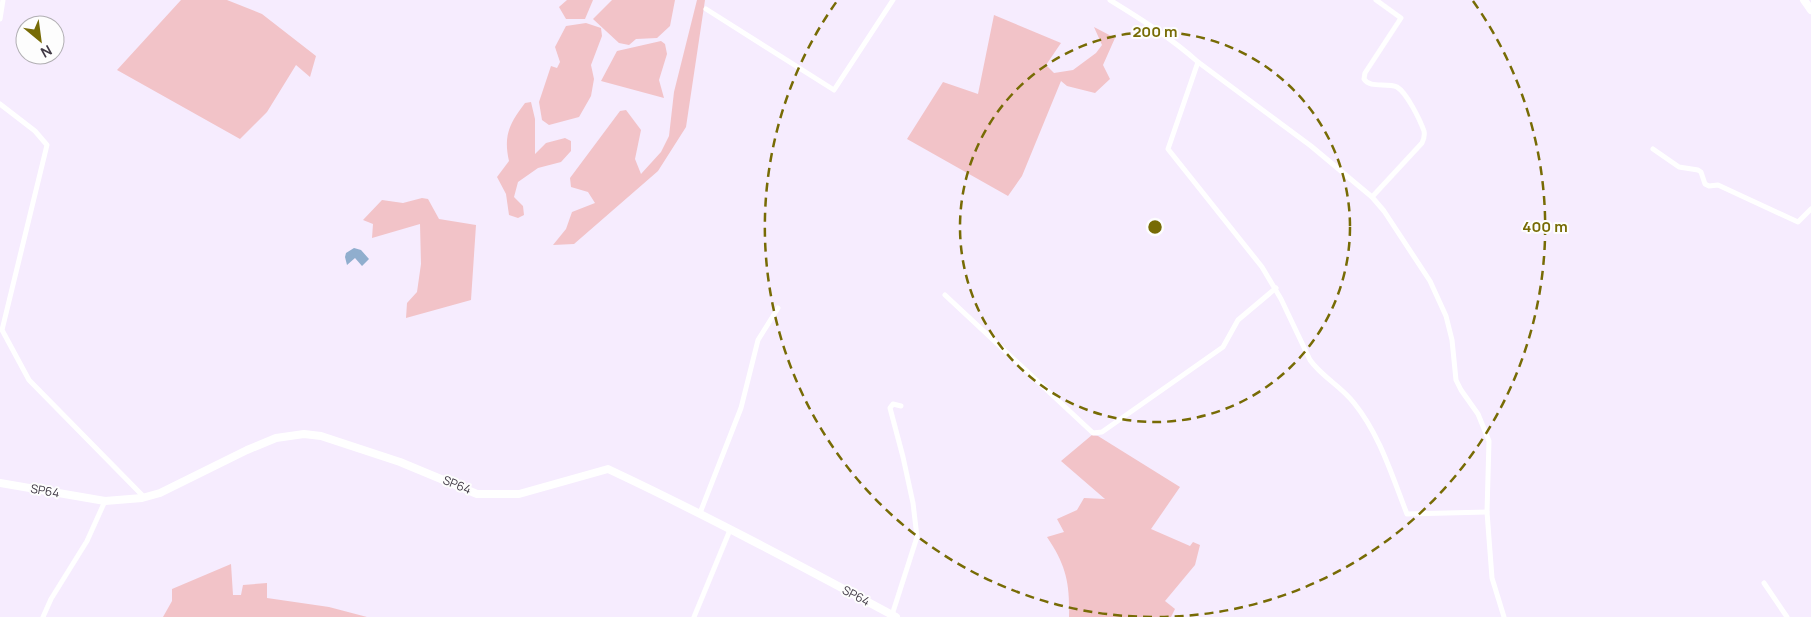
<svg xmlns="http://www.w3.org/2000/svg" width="1811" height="617" font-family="Manrope,sans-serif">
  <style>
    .green { fill: #f2c3c8 }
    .water { fill: #90aece }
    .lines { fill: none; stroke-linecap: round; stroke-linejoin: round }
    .street { stroke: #fff; stroke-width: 5 }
    .secondary { stroke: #fff; stroke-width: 8 }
    .ring { fill: none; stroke: #776b05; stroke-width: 2.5; stroke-dasharray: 9 6 }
    .labels { text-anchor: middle; stroke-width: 4; stroke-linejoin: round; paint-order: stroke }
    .street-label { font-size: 12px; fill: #403945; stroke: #fdfdfd }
    .centre { fill: #776b05; stroke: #fdfdfd; stroke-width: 2.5 }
    .ring-label { font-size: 15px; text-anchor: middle; font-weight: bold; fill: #776b05; stroke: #fdfdfd; stroke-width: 4; stroke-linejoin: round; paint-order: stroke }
  </style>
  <rect width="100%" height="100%" fill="#f6ecfe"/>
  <!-- green -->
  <g class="green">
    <polygon points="181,0 227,0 262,14 316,56 310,77 296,65 267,112 240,139 117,70"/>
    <polygon points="567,0 593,0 585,19 566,19 559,7"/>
    <polygon points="612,0 675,0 670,26 657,38 636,39 629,45 619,43 593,19"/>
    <polygon points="697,0 705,0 686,127 658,171 574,244 553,245 566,229 572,212 595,203 588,192 571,187 570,178 620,111 626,110 641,130 635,159 641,174 661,152 669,136 674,92"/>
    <polygon points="994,15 1061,43 1046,65 1054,73 1073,70 1096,53 1102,45 1094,27 1115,38 1103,65 1110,79 1095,93 1067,86 1061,81 1022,176 1008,196 907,139 943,82 978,94"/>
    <polygon points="586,23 601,28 602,36 591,65 594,79 591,96 579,117 549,125 542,120 539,102 551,66 557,68 560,62 555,47 566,26"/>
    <polygon points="661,41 665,44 667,54 659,80 664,98 601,81 617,51"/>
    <path d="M531 102 535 119V154L546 143 565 138 571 141V151L561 162 538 168 518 182 514 197 523 206 524 215 518 218 509 215 506 194 497 177 509 161C503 135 510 123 525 103Z"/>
    <polygon points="422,198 428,199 439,219 476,225 471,300 406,318 407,303 417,292 421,264 420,224 372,238 373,224 363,220 382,200 403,203"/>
    <path d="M1092 435 1098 436 1180 487 1151 529 1190 546 1193 542 1200 545 1195 565 1165 601 1175 609 1171 617H1069C1070 583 1066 565 1047 537L1064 532 1057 519 1077 510 1084 498 1105 499 1061 461Z"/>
    <polygon points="231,564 233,595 241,595 243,585 267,583 267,598 329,607 367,617 163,617 172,601 172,589"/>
  </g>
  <!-- water -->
  <polygon class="water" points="354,248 361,250 369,259 362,266 355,258 347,265 345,257 346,253"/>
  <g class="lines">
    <!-- street -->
    <g class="street">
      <path d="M1110 0C1141 19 1171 38 1198 62L1311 146 1372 197 1384 211 1430 281 1446 316 1452 340 1456 380 1461 390 1478 414 1489 441 1487 512 1492 578 1504 617"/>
      <polyline points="706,9 834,90 893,0"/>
      <polyline points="0,19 3,0"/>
      <path d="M1198 62 1168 149 1262 267 1281 299 1310 360C1322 377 1341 386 1354 403 1380 435 1392 476 1407 514L1487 512"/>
      <polyline points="0,104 35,131 47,145 2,330 29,380 144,497"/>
      <polyline points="1653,149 1679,167 1698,170 1701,172 1705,184 1709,186 1718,185 1798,222 1811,209"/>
      <path d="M1372 197 1422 143C1424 139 1425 136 1424 131 1420 120 1407 93 1397 87 1387 82 1370 89 1364 79L1365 73 1401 18 1376 0"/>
      <polyline points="945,295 1093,433 1102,432 1223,347 1238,320 1276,288"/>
      <polyline points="700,513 741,408 758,340 778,308"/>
      <polyline points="1764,583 1787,617"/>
      <polyline points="892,615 917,537 913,503 903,457 890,408 893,404 901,406"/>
      <polyline points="43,617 51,599 87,541 105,501"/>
      <polyline points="694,617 730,530"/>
    </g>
    <!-- secondary -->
    <g class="secondary">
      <polyline points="1804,0 1811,10"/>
      <path d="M0 483 105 501 142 498 160 493 247 450 276 438 304 434 321 436 400 462 477 494H519L608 469C706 515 801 566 896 617"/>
    </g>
  </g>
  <!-- distance rings -->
  <g class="ring">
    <circle cx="1155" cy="227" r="195"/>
    <path d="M1152 617A390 390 0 0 1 837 1M1473 1A390 390 0 0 1 1158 617"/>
  </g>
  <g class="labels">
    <!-- street labels -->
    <g class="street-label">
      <text transform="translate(457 485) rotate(22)" y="4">SP64</text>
      <text transform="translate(45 491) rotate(10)" y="4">SP64</text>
      <text transform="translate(856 596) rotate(28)" y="4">SP64</text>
    </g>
  </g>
  <circle cx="1155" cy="227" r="8" class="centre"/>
  <g class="ring-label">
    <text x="1155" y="37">200 m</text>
    <text x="1545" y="232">400 m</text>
  </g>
  <!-- north arrow -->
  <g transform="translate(40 40) rotate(151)"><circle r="24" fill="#fdfdfd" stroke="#b1afb3"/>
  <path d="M0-4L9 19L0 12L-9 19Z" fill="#776b05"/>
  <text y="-8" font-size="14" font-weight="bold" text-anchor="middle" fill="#403945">N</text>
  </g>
</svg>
